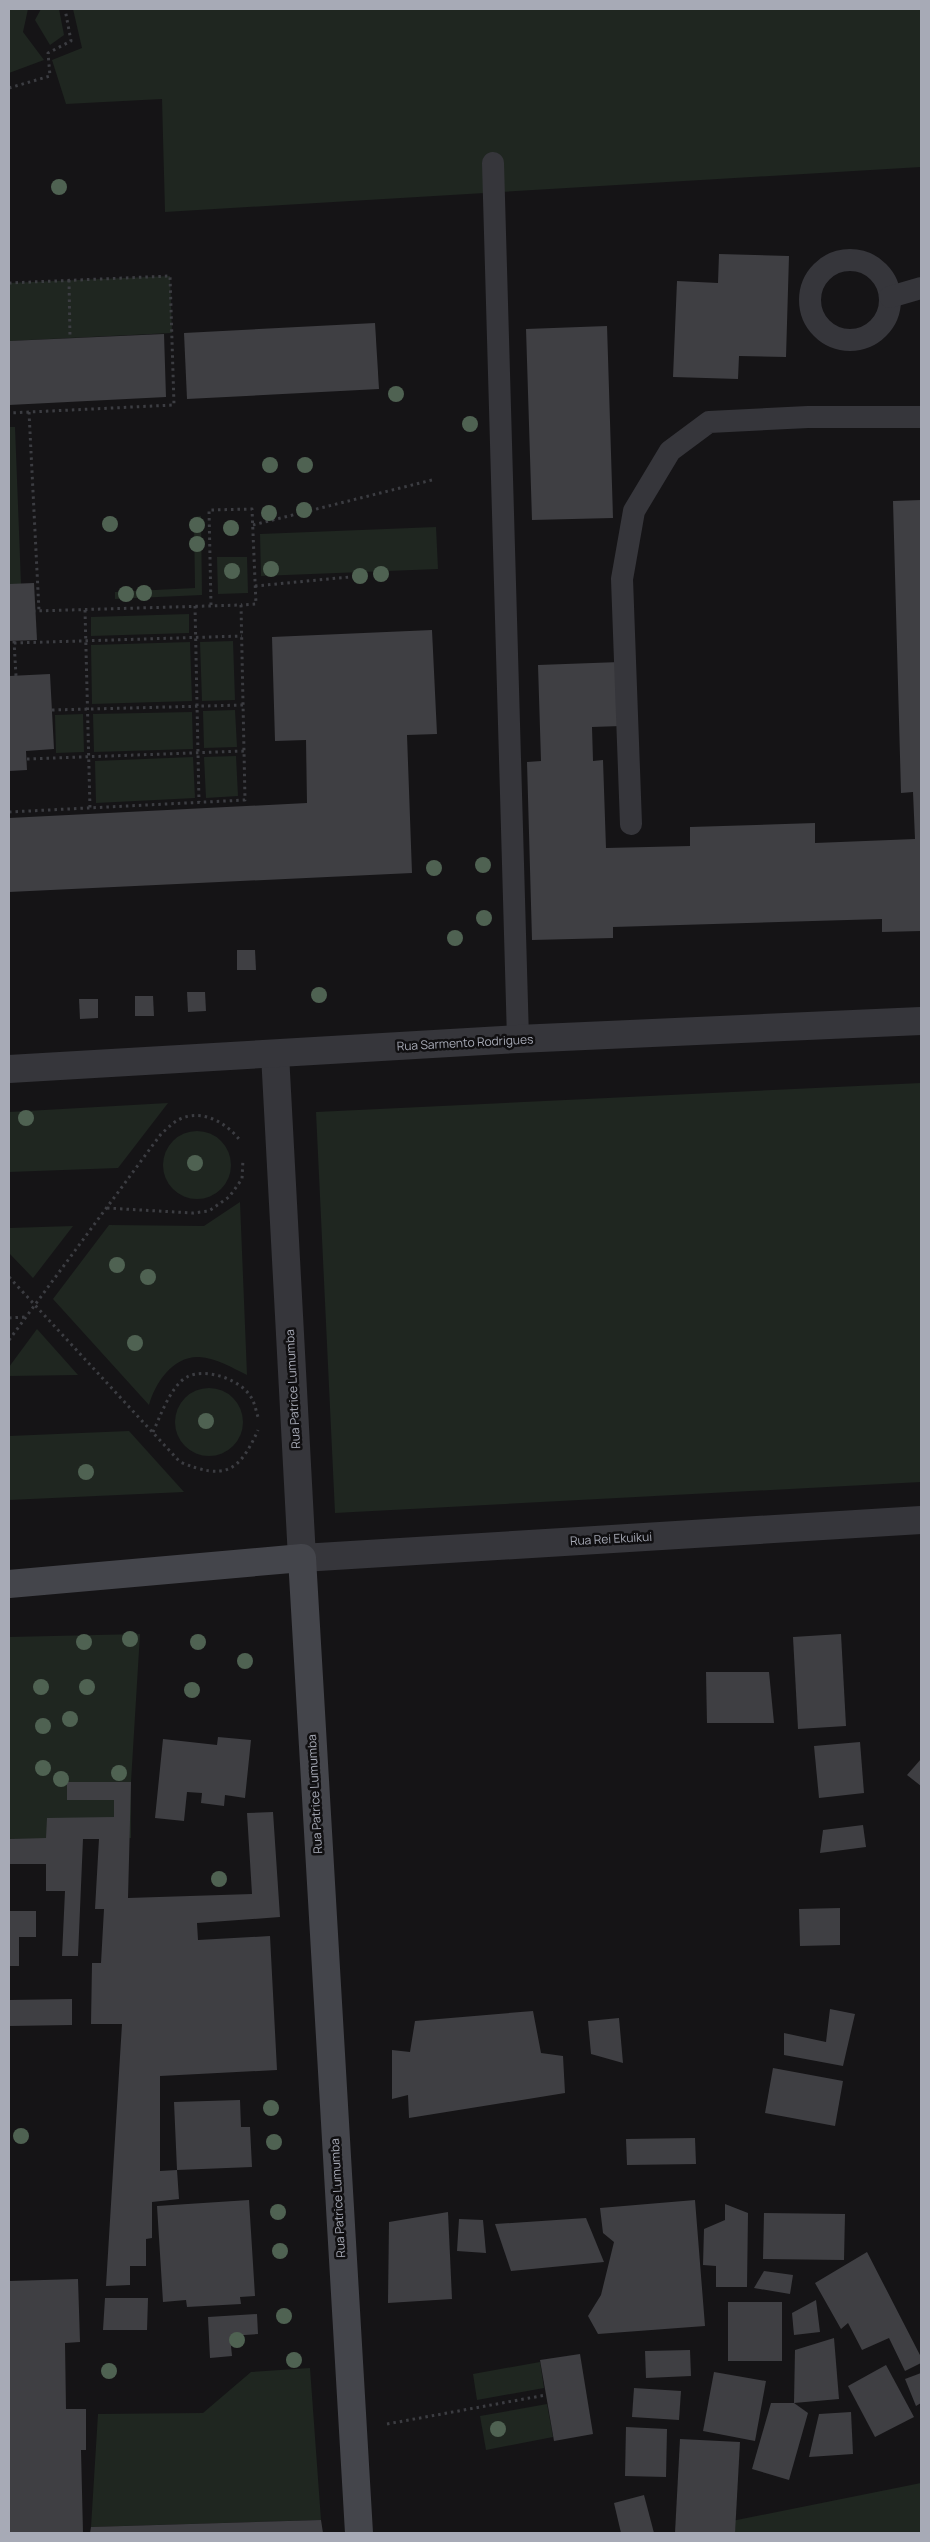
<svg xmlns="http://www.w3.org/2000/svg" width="930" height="2542" font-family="Manrope,sans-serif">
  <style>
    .green { fill: #1f2620 }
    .building { fill: #3f3f43 }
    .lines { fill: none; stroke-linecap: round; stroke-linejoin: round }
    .path { stroke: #3c3d42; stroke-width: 3; stroke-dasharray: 2.5 4; stroke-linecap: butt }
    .lane { stroke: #36363b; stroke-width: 22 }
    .street { stroke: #36363b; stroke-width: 28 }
    .secondary { stroke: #44454b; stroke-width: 28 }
    .tree { fill: #4f6252 }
    .labels { text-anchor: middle; stroke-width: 5; stroke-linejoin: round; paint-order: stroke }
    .street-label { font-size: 12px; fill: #a7aab6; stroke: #100f11 }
  </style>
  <rect width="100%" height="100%" fill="#151416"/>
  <!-- green -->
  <g class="green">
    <polygon points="9,9 28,9 23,32 44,60 9,73"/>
    <polygon points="41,9 59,9 64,35 50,45 35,20"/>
    <polygon points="73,9 921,9 921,167 165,212 162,99 66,104 52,60 82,48"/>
    <polygon points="170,276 172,333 9,341 9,283"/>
    <polygon points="9,427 15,427 21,584 9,584"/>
    <polygon points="201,516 202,595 115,599 115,592 195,588 194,517"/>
    <polygon points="436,527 438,569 261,576 260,534"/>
    <polygon points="217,557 247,557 248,593 218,594"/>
    <polygon points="189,614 189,633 91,636 91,617"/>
    <polygon points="233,641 235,700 202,701 200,642"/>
    <polygon points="190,642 192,701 92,704 91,645"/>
    <polygon points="235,710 237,747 204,748 203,711"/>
    <polygon points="192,712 193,749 94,752 93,714"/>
    <polygon points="83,714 84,752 56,753 55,715"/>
    <polygon points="236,756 238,796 206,798 204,757"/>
    <polygon points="193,757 195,798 96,803 95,761"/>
    <polygon points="921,1083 921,1482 335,1513 316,1112"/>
    <polygon points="168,1103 118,1168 9,1172 9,1112"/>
    <circle cx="197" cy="1165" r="34"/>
    <path d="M240 1202 247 1375C233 1368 216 1358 199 1357 173 1356 155 1383 149 1405L53 1299 109 1225 204 1226Z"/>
    <polygon points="73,1226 33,1278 9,1253 9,1228"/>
    <polygon points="37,1329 78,1375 9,1376 9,1367"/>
    <circle cx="209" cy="1422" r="34"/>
    <polygon points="129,1431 184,1492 9,1500 9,1436"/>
    <polygon points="140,1634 131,1782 131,1838 9,1839 9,1637"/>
    <polygon points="540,2362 544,2388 477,2400 473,2374"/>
    <polygon points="310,2368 321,2520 91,2527 98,2414 203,2413 251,2372"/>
    <polygon points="547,2404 553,2437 486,2450 480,2416"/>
    <polygon points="921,2483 921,2533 672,2533 682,2531"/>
  </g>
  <!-- building -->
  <g class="building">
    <polygon points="719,254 789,256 786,357 739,356 738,379 673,377 677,281 718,283"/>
    <polygon points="375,323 379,389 187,399 184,333"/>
    <polygon points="607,326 613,518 532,520 526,329"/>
    <polygon points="164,334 166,397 9,405 9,341"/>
    <polygon points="921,500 921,931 882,932 882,919 613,927 613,938 532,940 527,762 541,761 538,665 620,662 621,726 592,727 593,761 603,760 606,848 690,846 690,827 815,823 815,843 915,839 913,792 901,793 893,501"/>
    <polygon points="34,583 37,640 9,641 9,584"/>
    <polygon points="432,630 437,734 407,735 412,873 9,892 9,818 307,803 306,740 275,741 272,637"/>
    <polygon points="50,674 54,749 26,751 27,770 9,771 9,676"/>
    <polygon points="237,950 255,950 256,970 237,970"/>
    <polygon points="187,992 205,992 206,1011 188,1012"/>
    <polygon points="135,996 153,996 154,1016 135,1016"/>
    <polygon points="79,999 98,999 98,1018 80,1019"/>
    <polygon points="841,1634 846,1726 798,1729 793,1637"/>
    <polygon points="706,1672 769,1672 774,1723 707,1723"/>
    <polygon points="218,1737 251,1740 245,1798 225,1795 224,1806 201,1803 202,1793 187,1792 184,1821 155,1818 163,1739 217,1745"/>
    <polygon points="860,1742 864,1793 819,1798 814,1746"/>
    <polygon points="921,1759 921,1786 907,1775"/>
    <polygon points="67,1782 131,1782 128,1898 252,1894 247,1813 273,1812 280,1917 197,1923 198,1940 270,1936 277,2070 160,2076 160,2171 177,2170 174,2102 240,2100 241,2127 250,2127 252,2167 177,2170 179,2199 152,2202 152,2238 146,2239 146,2266 130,2266 130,2285 106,2286 122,2024 91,2024 92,1963 101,1963 104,1909 95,1909 99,1839 83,1839 78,1956 62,1956 65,1891 46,1891 46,1864 9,1864 9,1839 46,1838 47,1818 114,1817 114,1800 67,1800"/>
    <polygon points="863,1825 866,1847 820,1853 823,1830"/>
    <polygon points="840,1908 840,1945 800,1946 799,1909"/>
    <polygon points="9,1911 36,1911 36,1937 19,1937 19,1966 9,1966"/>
    <polygon points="72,1999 72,2025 9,2026 9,2000"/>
    <polygon points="830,2009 855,2014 843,2066 784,2055 784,2033 826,2042"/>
    <polygon points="533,2011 541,2053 563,2056 565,2093 409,2118 408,2095 392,2099 392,2050 410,2052 415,2021"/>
    <polygon points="619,2018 623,2063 591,2054 588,2021"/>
    <polygon points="773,2068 843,2081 835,2126 765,2113"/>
    <polygon points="695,2138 696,2164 627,2165 626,2139"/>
    <polygon points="249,2200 255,2296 240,2297 241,2304 187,2307 186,2300 163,2302 157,2206"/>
    <polygon points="695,2200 705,2326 598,2334 588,2316 601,2295 614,2242 603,2233 600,2208"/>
    <polygon points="725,2204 748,2213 747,2287 716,2287 716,2266 703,2265 704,2229 725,2220"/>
    <polygon points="448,2212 452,2299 388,2303 389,2222"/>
    <polygon points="764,2213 845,2214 844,2260 763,2259"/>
    <polygon points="586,2218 604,2262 511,2271 495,2224"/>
    <polygon points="459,2219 483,2220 486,2253 457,2251"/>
    <polygon points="867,2252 921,2357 921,2363 905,2371 889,2338 862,2350 848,2323 841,2329 815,2283"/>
    <polygon points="764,2271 793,2275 790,2294 754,2288"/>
    <polygon points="78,2279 80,2342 65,2343 66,2409 86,2409 86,2450 81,2450 83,2533 9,2533 9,2281"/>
    <polygon points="105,2298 148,2298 147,2330 103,2330"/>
    <polygon points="816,2300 820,2332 794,2335 792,2313"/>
    <rect x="728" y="2302" width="54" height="59"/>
    <polygon points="257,2314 258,2334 230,2336 232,2356 210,2358 208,2317"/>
    <polygon points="834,2338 839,2399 794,2403 795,2350"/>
    <polygon points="690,2350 691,2376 646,2378 645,2351"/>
    <polygon points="580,2354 593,2434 554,2441 540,2360"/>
    <polygon points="886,2365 914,2417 875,2437 848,2386"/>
    <polygon points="714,2372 766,2381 755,2441 703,2431"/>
    <polygon points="921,2373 921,2403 916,2406 905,2379"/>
    <polygon points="634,2388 681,2391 679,2420 632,2417"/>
    <polygon points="771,2403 794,2403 808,2413 789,2480 752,2469"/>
    <polygon points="851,2412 853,2454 809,2457 819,2414"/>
    <polygon points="626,2427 667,2429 666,2477 625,2476"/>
    <polygon points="680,2439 740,2442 735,2533 675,2533"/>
    <polygon points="644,2495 654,2533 621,2533 614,2503"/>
    <polygon points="321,2520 323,2533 90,2533 91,2527"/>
  </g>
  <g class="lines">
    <!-- path -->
    <g class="path">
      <polyline points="9,88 50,76 48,53 71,41 65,9"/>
      <polyline points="69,280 70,338"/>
      <polyline points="9,283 170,276 174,405 9,413"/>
      <polyline points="29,412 39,611"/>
      <polyline points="253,525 432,480"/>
      <polyline points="255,586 360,576"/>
      <polyline points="211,605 209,510 252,509 256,604 241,605"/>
      <polyline points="195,606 199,802"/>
      <polyline points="85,610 90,809"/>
      <polyline points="14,641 16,676"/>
      <polyline points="14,643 242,636"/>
      <polyline points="52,710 244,705"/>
      <polyline points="27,759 245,751"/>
      <polyline points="9,812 245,800 241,605 35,611"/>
      <polyline points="107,1208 193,1213 209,1211 229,1197 242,1179 243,1159"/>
      <path d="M9 1277 180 1462C224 1480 239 1473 258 1430"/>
      <polyline points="9,1318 26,1317"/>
      <path d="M9 1340 161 1134C167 1129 173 1122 180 1119 202 1109 225 1122 239 1139"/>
      <path d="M153 1432C160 1417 171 1385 187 1377 206 1367 243 1380 252 1399 255 1404 256 1411 258 1417"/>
      <polyline points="387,2424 546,2395"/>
    </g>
    <!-- lane -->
    <g class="lane">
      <polyline points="493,163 518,1039"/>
      <circle cx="850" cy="300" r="40"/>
      <polyline points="890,297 921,288"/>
      <polyline points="631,824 622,579 634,511 670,451 709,422 808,417 921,417"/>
    </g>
    <!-- street -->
    <g class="street">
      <polyline points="275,1054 302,1558 921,1520"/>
      <polyline points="9,1069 518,1039 921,1021"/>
    </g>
    <!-- secondary -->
    <polyline class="secondary" points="9,1584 302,1558 359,2533"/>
  </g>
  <!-- trees -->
  <g class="tree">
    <circle cx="59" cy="187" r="8"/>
    <circle cx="396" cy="394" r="8"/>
    <circle cx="470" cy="424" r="8"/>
    <circle cx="270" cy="465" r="8"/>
    <circle cx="305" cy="465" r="8"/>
    <circle cx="304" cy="510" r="8"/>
    <circle cx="269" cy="513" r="8"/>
    <circle cx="110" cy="524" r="8"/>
    <circle cx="197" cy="525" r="8"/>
    <circle cx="231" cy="528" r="8"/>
    <circle cx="197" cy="544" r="8"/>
    <circle cx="271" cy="569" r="8"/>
    <circle cx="232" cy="571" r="8"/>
    <circle cx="381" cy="574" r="8"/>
    <circle cx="360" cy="576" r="8"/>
    <circle cx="144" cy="593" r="8"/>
    <circle cx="126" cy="594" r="8"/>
    <circle cx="483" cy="865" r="8"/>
    <circle cx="434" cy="868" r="8"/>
    <circle cx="484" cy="918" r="8"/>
    <circle cx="455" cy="938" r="8"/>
    <circle cx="319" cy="995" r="8"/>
    <circle cx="26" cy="1118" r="8"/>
    <circle cx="195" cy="1163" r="8"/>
    <circle cx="117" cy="1265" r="8"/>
    <circle cx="148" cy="1277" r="8"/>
    <circle cx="135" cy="1343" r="8"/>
    <circle cx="206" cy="1421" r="8"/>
    <circle cx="86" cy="1472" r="8"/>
    <circle cx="130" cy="1639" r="8"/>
    <circle cx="84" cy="1642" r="8"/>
    <circle cx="198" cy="1642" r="8"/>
    <circle cx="245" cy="1661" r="8"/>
    <circle cx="41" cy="1687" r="8"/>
    <circle cx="87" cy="1687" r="8"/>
    <circle cx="192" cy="1690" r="8"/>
    <circle cx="70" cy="1719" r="8"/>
    <circle cx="43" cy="1726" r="8"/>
    <circle cx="43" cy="1768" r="8"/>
    <circle cx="119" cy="1773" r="8"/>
    <circle cx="61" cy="1779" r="8"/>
    <circle cx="219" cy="1879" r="8"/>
    <circle cx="271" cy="2108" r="8"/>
    <circle cx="21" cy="2136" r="8"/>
    <circle cx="274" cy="2142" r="8"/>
    <circle cx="278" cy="2212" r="8"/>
    <circle cx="280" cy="2251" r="8"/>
    <circle cx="284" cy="2316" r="8"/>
    <circle cx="237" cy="2340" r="8"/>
    <circle cx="294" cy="2360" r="8"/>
    <circle cx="109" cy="2371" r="8"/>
    <circle cx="498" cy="2429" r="8"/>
  </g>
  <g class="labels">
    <!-- street labels -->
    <g class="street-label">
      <text transform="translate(465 1043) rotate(-3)" y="4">Rua Sarmento Rodrigues</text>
      <text transform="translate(293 1389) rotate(-93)" y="4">Rua Patrice Lumumba</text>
      <text transform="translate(611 1539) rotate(-3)" y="4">Rua Rei Ekuikui</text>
      <text transform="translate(315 1794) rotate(-93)" y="4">Rua Patrice Lumumba</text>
      <text transform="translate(338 2198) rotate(-93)" y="4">Rua Patrice Lumumba</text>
    </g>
  </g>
  <!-- border -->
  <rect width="930" height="2542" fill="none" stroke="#a7aab6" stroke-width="20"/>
</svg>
